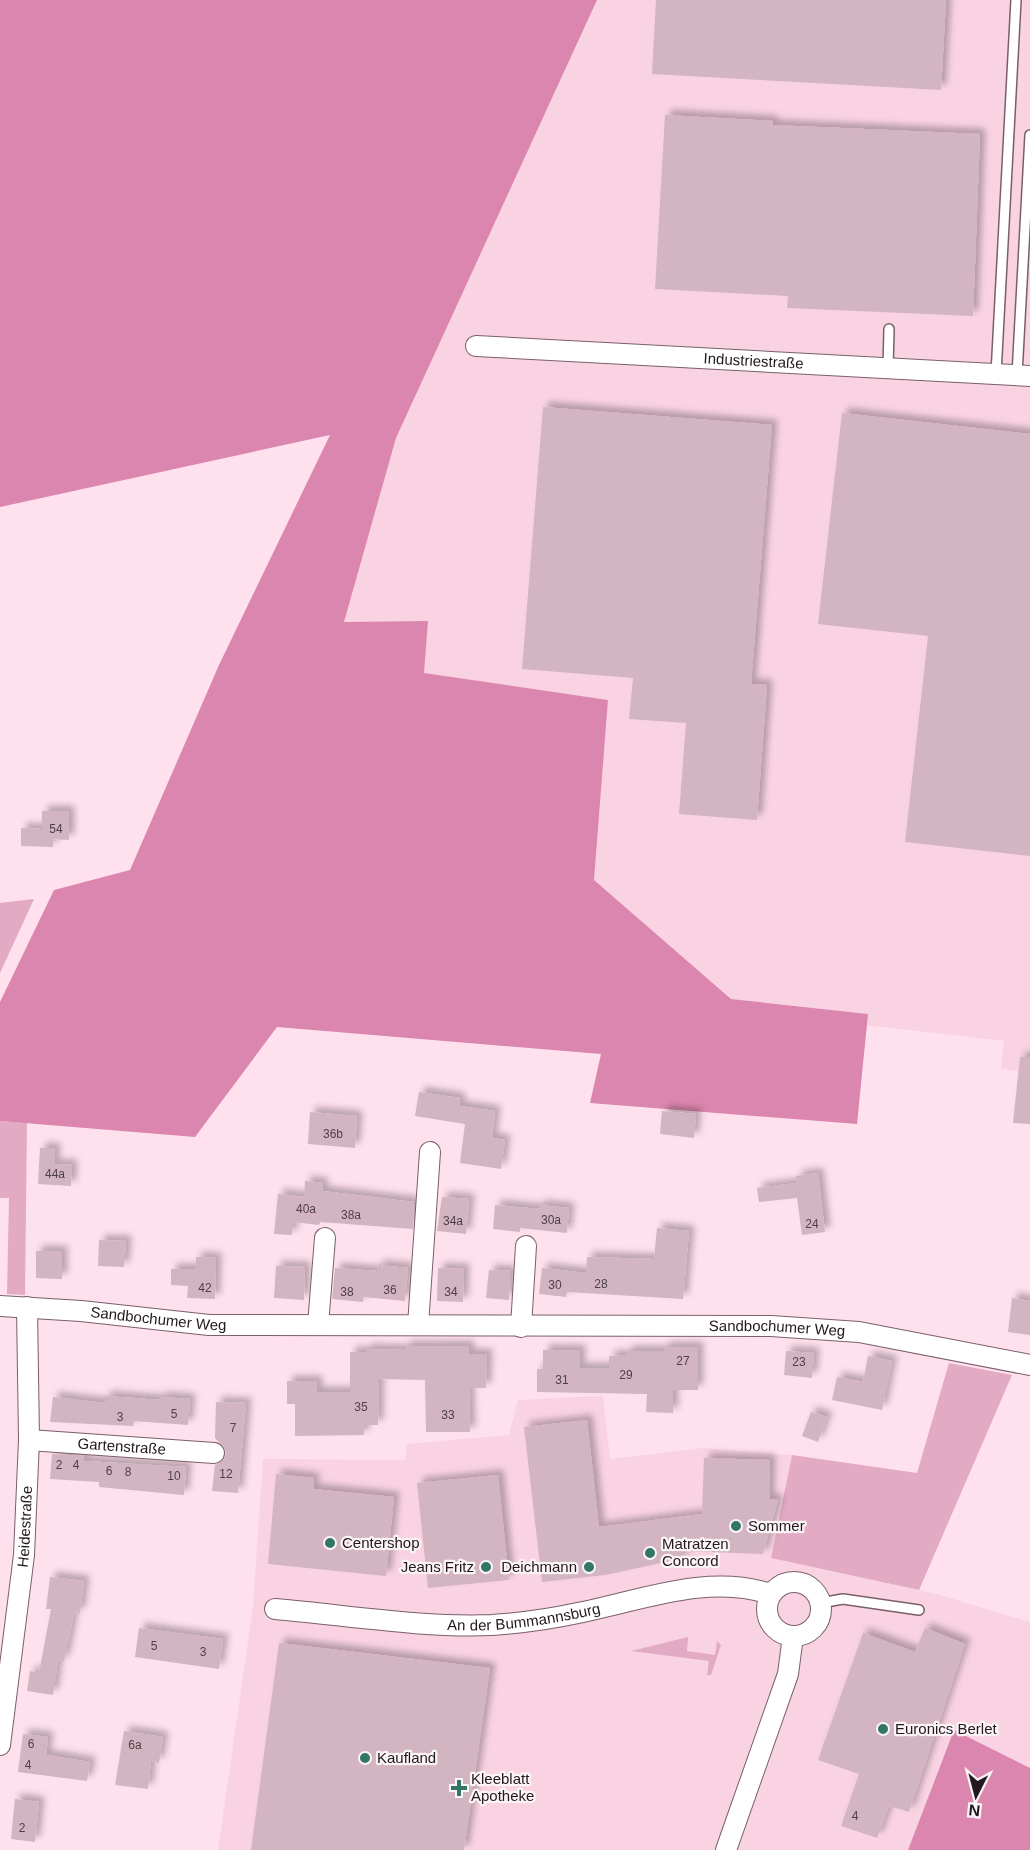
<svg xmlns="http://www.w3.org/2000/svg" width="1030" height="1850" font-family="Helvetica,sans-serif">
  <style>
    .built { fill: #fad3e3 }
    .green { fill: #e3aac3 }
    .forest { fill: #db86ae }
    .building { fill: #d2b5c1; filter: url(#shadow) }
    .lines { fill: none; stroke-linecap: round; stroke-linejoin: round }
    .lane-casing { stroke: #7a5f6b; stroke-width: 12 }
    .street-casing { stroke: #7a5f6b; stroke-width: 22 }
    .lane { stroke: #fff; stroke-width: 9 }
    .street { stroke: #fff; stroke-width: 20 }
    .poi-dot { fill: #347666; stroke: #fbf5f8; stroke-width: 2 }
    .labels { text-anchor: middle; stroke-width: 4.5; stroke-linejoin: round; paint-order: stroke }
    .number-label { font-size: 12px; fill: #4f3f46 }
    .street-label { font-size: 15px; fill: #23181d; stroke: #fbf5f8 }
    .poi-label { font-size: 15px; fill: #23181d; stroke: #fbf5f8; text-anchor: start }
  </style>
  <defs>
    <filter id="shadow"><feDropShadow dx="5.5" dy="-5.5" stdDeviation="3" flood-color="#0004"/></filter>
  </defs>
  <rect width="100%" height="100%" fill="#ffe0ed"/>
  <!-- built -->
  <g class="built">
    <polygon points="597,0 1030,0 1030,1072 1001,1069 1004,1041 865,1025 867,1014 731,999 594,880 608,700 423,673 344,622 396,438"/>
    <polygon points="603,1396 610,1459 703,1448 792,1455 771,1558 937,1594 1030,1622 1030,1768 954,1730 908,1850 218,1850 253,1606 263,1459 405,1460 407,1444 509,1435 518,1400"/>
  </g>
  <!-- green -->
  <g class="green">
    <polygon points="34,899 0,973 0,903"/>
    <polygon points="0,1121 27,1123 25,1295 7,1294 9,1198 0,1198"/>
    <polygon points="949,1363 1012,1375 919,1590 771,1558 792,1455 917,1473"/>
    <polygon points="688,1637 687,1651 715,1655 717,1641 721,1645 711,1675 707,1675 709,1661 631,1651"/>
  </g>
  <!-- forest -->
  <g class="forest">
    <polygon points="0,0 597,0 396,438 344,622 428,621 424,673 608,700 594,880 731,999 868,1014 857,1124 590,1103 601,1054 277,1027 195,1137 0,1121 0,1002 54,890 130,870 219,665 330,435 0,507"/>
    <polygon points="954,1730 1030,1768 1030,1850 908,1850"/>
  </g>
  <!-- building -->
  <g class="building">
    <polygon points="656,0 946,0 941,90 652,74"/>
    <polygon points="665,115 773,121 772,125 980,134 973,316 787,308 788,296 655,289"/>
    <polygon points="543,407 772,425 751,684 767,685 757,820 679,814 686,723 629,719 633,678 522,669"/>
    <polygon points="842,413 1030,434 1030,856 905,842 928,636 818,624"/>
    <polygon points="42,811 69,811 69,840 53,839 53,847 21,846 21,828 42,829"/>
    <polygon points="1020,1057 1030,1057 1030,1124 1013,1123"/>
    <polygon points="419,1092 460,1098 459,1106 495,1111 492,1138 505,1140 501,1169 460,1163 465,1124 415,1116"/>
    <polygon points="662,1111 696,1114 694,1138 660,1134"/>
    <polygon points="310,1112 357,1116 355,1148 308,1144"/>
    <polygon points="40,1148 55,1148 54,1164 72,1165 71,1186 38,1184"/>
    <polygon points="818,1173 825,1232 802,1235 797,1198 759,1202 757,1188 797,1183 796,1176"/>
    <polygon points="305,1181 323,1183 322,1191 414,1202 413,1229 320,1222 319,1225 293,1222 292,1235 274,1234 278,1194 304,1197"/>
    <polygon points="442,1197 469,1199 466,1234 437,1231"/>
    <polygon points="495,1205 539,1209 539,1205 569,1208 567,1233 520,1228 520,1232 493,1229"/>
    <polygon points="657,1228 689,1231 683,1299 567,1292 566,1297 539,1294 542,1268 586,1273 587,1257 654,1259"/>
    <polygon points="99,1240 126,1241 124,1267 98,1266"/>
    <polygon points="36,1251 62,1251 62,1279 36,1278"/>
    <polygon points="196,1257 216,1258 215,1299 187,1298 188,1286 171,1285 171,1269 195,1269"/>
    <polygon points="378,1265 408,1268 405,1301 364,1297 363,1302 332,1299 335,1268 377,1271"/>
    <polygon points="276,1266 305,1267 304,1300 274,1298"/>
    <polygon points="438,1268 464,1269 463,1302 437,1301"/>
    <polygon points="489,1270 510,1271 509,1300 486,1298"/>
    <polygon points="1012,1298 1030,1301 1030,1335 1008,1332"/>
    <polygon points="405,1346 469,1346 469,1354 487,1354 486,1388 469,1388 470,1432 426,1432 425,1380 379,1379 378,1425 364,1425 364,1435 295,1436 295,1404 287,1404 287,1381 317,1381 317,1392 350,1392 350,1352 366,1352 366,1349 405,1350"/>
    <polygon points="664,1347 698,1347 698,1390 673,1390 673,1413 646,1412 647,1394 537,1392 537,1369 543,1369 543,1350 580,1350 580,1368 609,1368 609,1356 627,1355 627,1351 664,1351"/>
    <polygon points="786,1351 814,1353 812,1378 784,1375"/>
    <polygon points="868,1356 892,1361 882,1410 832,1400 837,1377 863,1382"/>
    <polygon points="105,1396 160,1400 160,1397 190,1399 188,1425 134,1421 133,1426 50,1422 53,1397 105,1403"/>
    <polygon points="216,1402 246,1403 238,1493 212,1491 215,1465 224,1460 226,1453 224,1447 215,1438"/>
    <polygon points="811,1412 827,1417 818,1442 802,1436"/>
    <polygon points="587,1420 599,1527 702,1514 704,1458 770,1460 769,1499 778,1500 763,1554 684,1551 684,1558 605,1575 542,1582 524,1427"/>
    <polygon points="52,1454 84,1456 84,1461 186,1467 184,1495 99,1487 99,1482 50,1479"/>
    <polygon points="276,1474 314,1478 313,1489 394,1497 386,1576 268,1564"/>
    <polygon points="498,1475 509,1580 428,1588 417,1483"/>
    <polygon points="50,1577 84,1581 80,1613 74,1612 64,1661 58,1660 53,1695 27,1691 30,1671 39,1673 51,1609 46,1609"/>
    <polygon points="139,1628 223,1639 219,1669 135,1657"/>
    <polygon points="925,1628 965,1644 909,1812 889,1806 877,1838 841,1826 859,1774 818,1760 863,1633 915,1652"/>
    <polygon points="279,1643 490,1668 464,1850 251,1850"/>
    <polygon points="124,1731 163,1737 159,1763 151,1761 148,1789 115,1785"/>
    <polygon points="23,1734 48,1737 46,1755 90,1762 87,1781 18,1772"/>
    <polygon points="15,1799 39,1802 35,1842 11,1839"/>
  </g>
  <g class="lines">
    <defs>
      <g id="lane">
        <polyline points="888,369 889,329"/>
        <polyline points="996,374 1016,0"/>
        <polyline points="1017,375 1030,135"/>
        <polyline points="820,1603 843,1599 919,1610"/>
      </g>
      <g id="street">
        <path id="s1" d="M476 346 1030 376"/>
        <path id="s2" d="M0 1306 81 1311 209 1325 771 1326 859 1332 1030 1365"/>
        <polyline points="318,1325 325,1238"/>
        <polyline points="418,1325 430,1152"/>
        <polyline points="521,1327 526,1246"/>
        <path id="s3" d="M29 1440 214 1453"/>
        <circle cx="794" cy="1609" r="27"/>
        <path id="s4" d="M275 1609C345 1615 423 1628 492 1625 521 1623 550 1619 578 1613 639 1601 709 1573 770 1594"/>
        <path id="s5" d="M0 1745 24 1555 29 1440 27 1307"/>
        <polyline points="726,1850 788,1674 793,1636"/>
      </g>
    </defs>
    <!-- lane casing -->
    <use href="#lane" class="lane-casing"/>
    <!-- street casing -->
    <use href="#street" class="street-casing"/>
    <!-- lane -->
    <use href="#lane" class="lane"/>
    <!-- street -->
    <use href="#street" class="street"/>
  </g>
  <!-- markers -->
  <g class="poi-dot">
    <circle cx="736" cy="1526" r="6"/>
    <circle cx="330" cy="1543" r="6"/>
    <circle cx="650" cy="1553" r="6"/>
    <circle cx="486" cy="1567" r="6"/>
    <circle cx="589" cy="1567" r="6"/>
    <circle cx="883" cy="1729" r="6"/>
    <circle cx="365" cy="1758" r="6"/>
    <path d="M456 1779h6v6h6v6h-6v6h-6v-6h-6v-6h6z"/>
  </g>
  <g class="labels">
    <!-- number labels -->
    <g class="number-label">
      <text x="56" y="833">54</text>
      <text x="333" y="1138">36b</text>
      <text x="55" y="1178">44a</text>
      <text x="306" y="1213">40a</text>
      <text x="351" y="1219">38a</text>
      <text x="551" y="1224">30a</text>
      <text x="453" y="1225">34a</text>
      <text x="812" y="1228">24</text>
      <text x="601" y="1288">28</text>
      <text x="555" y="1289">30</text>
      <text x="205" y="1292">42</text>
      <text x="390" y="1294">36</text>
      <text x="347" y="1296">38</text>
      <text x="451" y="1296">34</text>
      <text x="683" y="1365">27</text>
      <text x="799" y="1366">23</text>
      <text x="626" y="1379">29</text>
      <text x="562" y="1384">31</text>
      <text x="361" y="1411">35</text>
      <text x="174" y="1418">5</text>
      <text x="448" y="1419">33</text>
      <text x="120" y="1421">3</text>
      <text x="233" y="1432">7</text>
      <text x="59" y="1469">2</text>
      <text x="76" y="1469">4</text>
      <text x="109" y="1475">6</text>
      <text x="128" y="1476">8</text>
      <text x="226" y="1478">12</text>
      <text x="174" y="1480">10</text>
      <text x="154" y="1650">5</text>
      <text x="203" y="1656">3</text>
      <text x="31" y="1748">6</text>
      <text x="135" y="1749">6a</text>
      <text x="28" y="1769">4</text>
      <text x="855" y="1820">4</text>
      <text x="22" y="1832">2</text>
    </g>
    <!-- street labels -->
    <g class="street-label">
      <text dy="5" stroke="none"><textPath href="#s1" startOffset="278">Industriestraße</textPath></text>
      <text dy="5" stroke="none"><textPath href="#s2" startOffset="159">Sandbochumer Weg</textPath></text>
      <text dy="5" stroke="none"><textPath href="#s2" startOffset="778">Sandbochumer Weg</textPath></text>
      <text dy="5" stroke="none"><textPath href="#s3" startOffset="93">Gartenstraße</textPath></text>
      <text dy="5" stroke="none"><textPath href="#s5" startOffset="220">Heidestraße</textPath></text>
      <text dy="5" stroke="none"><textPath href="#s4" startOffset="250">An der Bummannsburg</textPath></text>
    </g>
    <!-- poi labels -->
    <g class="poi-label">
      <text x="748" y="1531">Sommer</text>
      <text x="342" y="1548">Centershop</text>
      <text x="662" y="1549">Matratzen<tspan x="662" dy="17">Concord</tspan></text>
      <text x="474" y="1572" text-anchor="end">Jeans Fritz</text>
      <text x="577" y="1572" text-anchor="end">Deichmann</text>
      <text x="895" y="1734">Euronics Berlet</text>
      <text x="377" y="1763">Kaufland</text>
      <text x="471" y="1784">Kleeblatt<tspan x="471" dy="17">Apotheke</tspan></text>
    </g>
  </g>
  <!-- north arrow -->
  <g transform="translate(976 1796) rotate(186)" stroke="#fbf5f8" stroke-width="4.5" paint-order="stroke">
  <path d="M0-4.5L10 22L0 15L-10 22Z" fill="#23181d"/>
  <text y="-9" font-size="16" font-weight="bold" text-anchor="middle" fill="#23181d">N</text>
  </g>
</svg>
